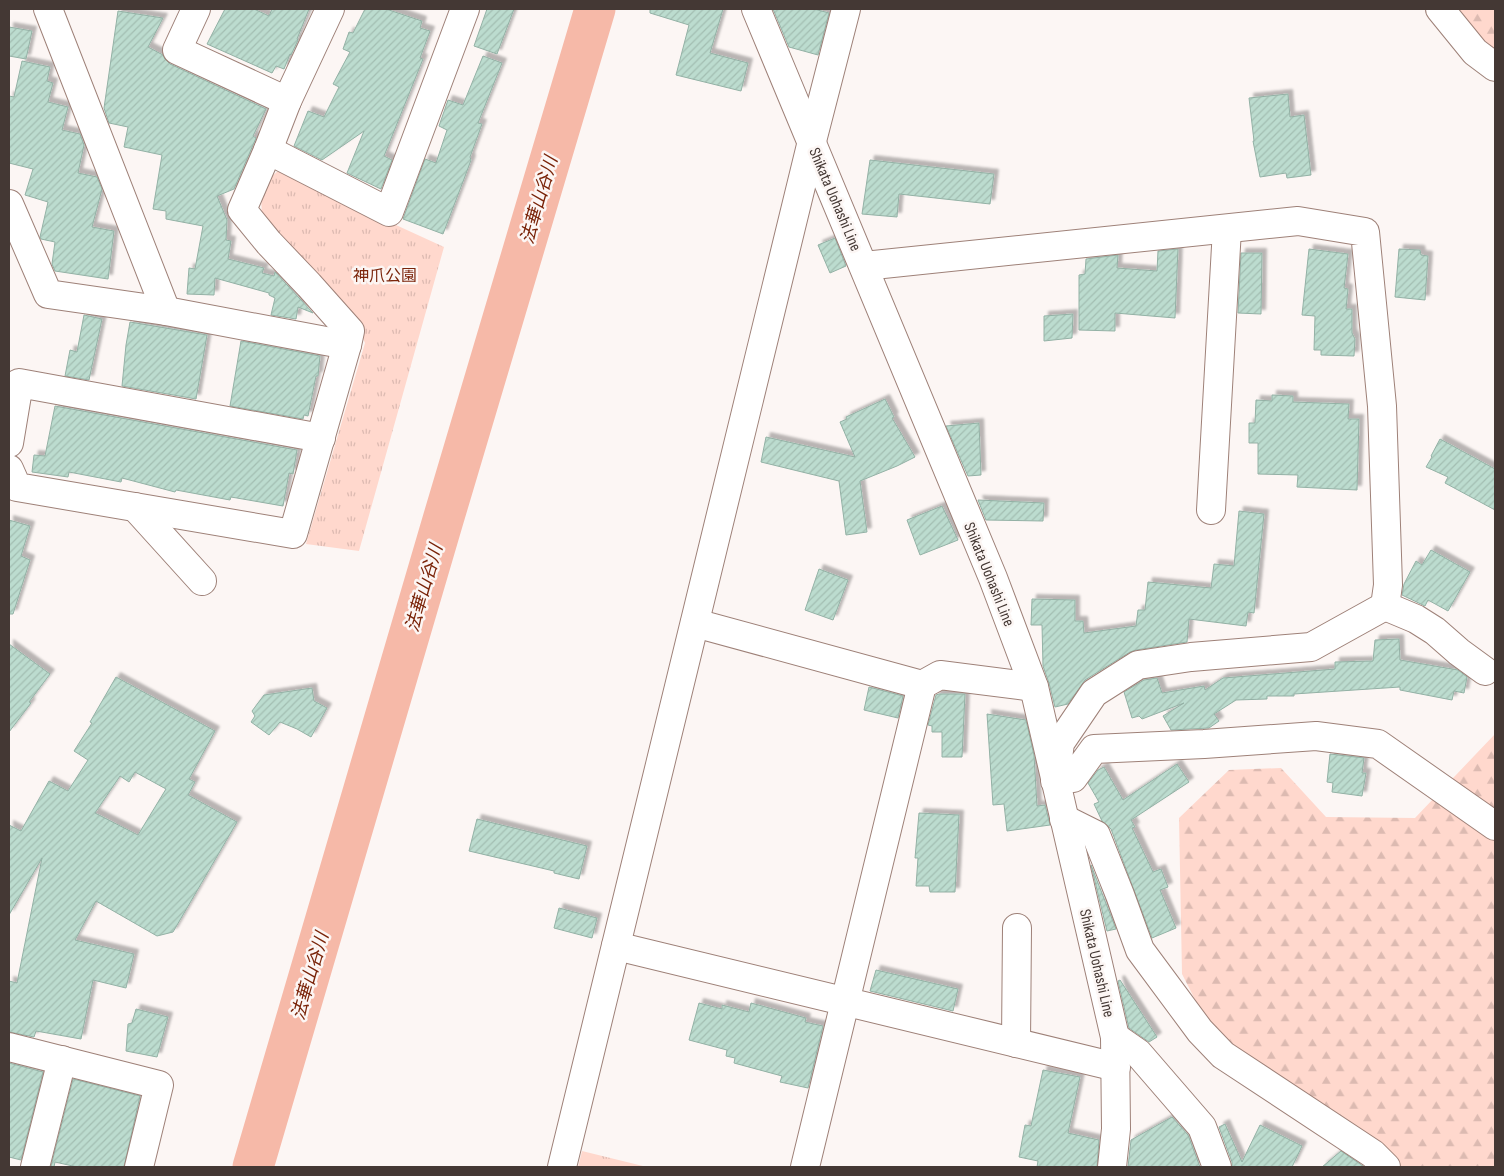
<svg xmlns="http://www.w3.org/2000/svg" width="1504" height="1176" font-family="'Sofia Sans Condensed','Noto Sans JP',sans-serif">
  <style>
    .grass { fill: url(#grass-tufts) }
    .forest { fill: url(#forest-firs) }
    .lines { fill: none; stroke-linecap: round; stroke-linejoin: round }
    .river { stroke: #f6b9a8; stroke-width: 41 }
    .building { fill: url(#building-hatch); stroke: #93b1a5; fill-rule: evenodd; filter: url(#shadow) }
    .minor-casing { stroke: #9e8178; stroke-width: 30 }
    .major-casing { stroke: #9e8178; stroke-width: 30 }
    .minor { stroke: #fff; stroke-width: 28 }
    .major { stroke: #fff; stroke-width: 28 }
    .labels { text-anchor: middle; stroke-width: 5; stroke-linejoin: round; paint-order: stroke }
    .street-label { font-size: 16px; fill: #443834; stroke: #fcf6f4 }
    .park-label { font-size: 16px; fill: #7b250b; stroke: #fcf6f4 }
    .water-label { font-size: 18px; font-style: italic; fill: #7a2409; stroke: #fcf6f4 }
  </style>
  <defs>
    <pattern id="grass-tufts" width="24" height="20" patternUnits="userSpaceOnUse" patternTransform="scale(1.25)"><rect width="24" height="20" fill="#ffd8cd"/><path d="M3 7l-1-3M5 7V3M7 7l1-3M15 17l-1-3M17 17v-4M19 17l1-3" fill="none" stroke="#dcbab1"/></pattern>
    <pattern id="forest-firs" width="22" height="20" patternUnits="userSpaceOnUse" patternTransform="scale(1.25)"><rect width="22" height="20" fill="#ffd8cd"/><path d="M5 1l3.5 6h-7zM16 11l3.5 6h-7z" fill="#dcbab1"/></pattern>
    <pattern id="building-hatch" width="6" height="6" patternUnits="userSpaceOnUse" patternTransform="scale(1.25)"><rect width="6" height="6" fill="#bcdccf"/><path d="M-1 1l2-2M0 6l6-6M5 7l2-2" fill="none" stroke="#a3beb2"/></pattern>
    <filter id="shadow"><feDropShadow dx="4.5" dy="-4.5" stdDeviation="1" flood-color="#0004"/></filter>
  </defs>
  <rect width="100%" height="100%" fill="#fcf6f4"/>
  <!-- grass -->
  <g class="grass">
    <polygon points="278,171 444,247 359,551 306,544 365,343 352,313 262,218 261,196 272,176"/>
    <polygon points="582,1151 647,1167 578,1167"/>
  </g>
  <!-- forest -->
  <g class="forest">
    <polygon points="1424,9 1495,9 1495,72"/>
    <polygon points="1495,734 1495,1167 1396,1167 1211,1031 1182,974 1179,818 1229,770 1281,768 1326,817 1415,818"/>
  </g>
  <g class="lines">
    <!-- river -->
    <polyline class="river" points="253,1167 443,520 595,9"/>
  </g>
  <!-- building -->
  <g class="building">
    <polygon points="225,9 254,9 269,16 272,9 309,9 297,39 298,40 291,55 290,54 284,69 276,66 272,73 207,44"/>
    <polygon points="365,9 386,9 422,21 420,28 430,31 420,58 423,59 384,156 392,160 381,189 347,173 364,131 322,160 294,146 308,111 324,117 339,87 333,84 350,52 343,49 349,32 353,33"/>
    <polygon points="487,9 514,9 497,54 474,46"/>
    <polygon points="650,9 723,9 710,53 748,63 741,91 676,75 689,25 650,13"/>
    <polygon points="773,9 814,9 829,13 818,55 789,47"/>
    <polygon points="118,11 163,18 148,47 163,55 165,59 170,64 266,109 253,136 256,138 234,189 217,196 227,220 226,240 231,241 228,259 264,268 262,273 274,276 275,272 313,313 298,307 296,319 271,315 275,298 269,295 269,293 215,278 214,295 187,294 189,268 195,269 203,226 166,219 166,211 153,209 162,155 124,147 128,127 109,123 104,108"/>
    <polygon points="9,27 32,31 26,59 9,56"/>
    <polygon points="483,56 502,63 478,123 482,124 470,157 471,160 464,179 443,234 403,219 425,159 436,163 447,130 439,126 448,100 463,105"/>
    <polygon points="22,61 50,67 47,81 53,83 48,102 68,107 62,130 80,134 84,145 78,173 97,177 102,189 92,227 114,231 108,279 55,271 52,264 55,242 41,239 40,237 48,202 25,195 33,169 9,163 9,96 14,97"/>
    <polygon points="1288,94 1290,117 1304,115 1311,175 1287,178 1286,173 1260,177 1253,141 1254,141 1249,98"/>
    <polygon points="870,160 994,174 990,204 899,194 897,217 862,214"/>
    <polygon points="835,238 846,266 830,273 818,245"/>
    <polygon points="1178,249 1175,318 1115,313 1115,331 1079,330 1079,275 1085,274 1086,259 1118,255 1117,268 1157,271 1158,251"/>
    <polygon points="1309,249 1348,254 1344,288 1348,289 1346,309 1352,309 1352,333 1355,339 1354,356 1321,355 1321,350 1314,350 1315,316 1302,315"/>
    <polygon points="1399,249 1420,250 1421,255 1428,256 1425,300 1395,297"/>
    <polygon points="1241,253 1262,253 1261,314 1238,313"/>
    <polygon points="1073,314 1072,338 1044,341 1044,316"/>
    <polygon points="84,315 102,319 89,380 65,376 70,350 77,352"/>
    <polygon points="130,322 207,335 196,399 122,386 126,345"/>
    <polygon points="241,341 320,356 318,376 316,376 308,416 304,415 303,419 230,406"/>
    <polygon points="1272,395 1293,396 1293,402 1349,404 1348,419 1359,419 1357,490 1297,487 1298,475 1258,474 1258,443 1249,443 1249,423 1255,423 1256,400 1272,401"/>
    <polygon points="885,399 894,417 892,418 915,457 897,466 860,481 867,532 846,535 839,481 761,462 766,437 855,457 840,422 847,419 846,417"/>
    <polygon points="55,406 297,450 293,474 289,473 283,506 231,497 230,500 176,490 175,492 122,478 121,482 69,472 68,477 32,472 34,455 45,456"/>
    <polygon points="979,423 981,475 968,476 946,426"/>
    <polygon points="1440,439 1495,469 1495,510 1445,483 1448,477 1426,467 1432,457 1431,456"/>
    <polygon points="978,500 1044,503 1043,521 986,520"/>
    <polygon points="942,506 958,540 920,555 907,520"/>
    <polygon points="1239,511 1264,514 1254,613 1248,612 1246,626 1189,619 1187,642 1136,650 1130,652 1085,680 1068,704 1055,707 1049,683 1043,666 1042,625 1031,625 1032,599 1075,600 1075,621 1083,621 1084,633 1136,626 1138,610 1145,610 1148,582 1211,588 1214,564 1234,566"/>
    <polygon points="9,520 30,526 21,556 30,560 13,614 9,614"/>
    <polygon points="1431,550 1470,572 1448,611 1428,600 1425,606 1402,595 1404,584 1416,561 1422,565"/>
    <polygon points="819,569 848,580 833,620 805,610"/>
    <polygon points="1399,639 1400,660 1458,670 1467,677 1464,693 1454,691 1452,700 1400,690 1400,687 1294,694 1294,696 1267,696 1267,699 1236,700 1214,714 1219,721 1209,728 1171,730 1163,716 1184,703 1142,719 1139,716 1132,718 1124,692 1144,680 1157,678 1162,693 1204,686 1205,690 1223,678 1335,669 1335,662 1373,661 1375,640"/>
    <polygon points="9,644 50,674 29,702 31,703 9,732"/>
    <path d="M116 677 215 731 189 779 195 782 188 795 237 822 173 932 157 936 96 901 75 940 134 954 126 988 93 980 81 1039 36 1031 34 1037 9 1032V981L17 983 42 858 9 915V825L21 831 49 781 68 791 88 760 74 751 92 723 90 722ZM135 772 166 789 138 835 95 813 120 776 129 782Z"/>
    <polygon points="869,687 903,696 898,718 864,710"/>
    <polygon points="312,688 314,701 327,708 311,737 297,729 280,722 269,735 251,722 255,716 252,711 264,695"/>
    <polygon points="939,694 965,694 962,757 942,757 942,732 932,732 932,726 928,725 936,695"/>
    <polygon points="987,714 1026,720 1034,755 1037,806 1045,805 1050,825 1007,831 1004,804 993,805"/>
    <polygon points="1330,754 1364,758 1362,773 1366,773 1362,796 1332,792 1333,783 1327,782"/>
    <polygon points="1177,764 1189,782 1131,820 1135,827 1132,828 1153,872 1161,869 1168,887 1160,890 1176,928 1152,938 1111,829 1102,821 1094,804 1099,802 1088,783 1098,770 1104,767 1123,800"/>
    <polygon points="919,813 959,815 955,892 930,892 929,886 916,886 918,858 915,858"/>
    <polygon points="477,819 587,846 579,879 554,873 554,871 469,851"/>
    <polygon points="1091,865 1105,901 1116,929 1107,931"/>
    <polygon points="559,908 597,918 592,938 554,928"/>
    <polygon points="876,970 958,989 953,1011 870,991"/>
    <polygon points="1120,980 1157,1037 1149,1042 1129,1028 1118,981"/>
    <polygon points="699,1003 722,1009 722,1005 749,1012 751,1003 806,1018 805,1022 823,1026 808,1088 780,1082 782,1076 734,1063 735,1058 726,1056 727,1050 689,1040"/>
    <polygon points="136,1009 168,1017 157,1057 126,1051 128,1024 132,1023"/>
    <polygon points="9,1063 43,1072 21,1160 9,1157"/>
    <polygon points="1043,1070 1080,1077 1068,1133 1099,1140 1097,1167 1037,1167 1038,1161 1019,1157 1025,1125 1031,1126"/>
    <polygon points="73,1079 140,1096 124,1167 77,1167 55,1162 54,1167 51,1166"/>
    <polygon points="1172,1117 1188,1135 1200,1167 1128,1167 1131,1140"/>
    <polygon points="1225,1124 1242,1162 1260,1125 1302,1146 1292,1167 1232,1167 1232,1162 1219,1127"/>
    <polygon points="1341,1151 1363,1166 1364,1167 1322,1167"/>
  </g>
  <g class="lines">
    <defs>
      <g id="minor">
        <polyline points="48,9 166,311"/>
        <polyline points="196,9 177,50 287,101"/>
        <polyline points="1440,9 1475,52 1495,67"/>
        <polyline points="268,150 389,212 465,9"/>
        <polyline points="9,204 48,294 166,311 347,345"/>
        <polyline points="864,266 1298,221 1365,232 1382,406 1388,585 1385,606 1311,647 1191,657 1138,665 1094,693 1060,743 1055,781 1073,778 1094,749 1204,744 1316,736 1378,744 1495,826"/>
        <polyline points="9,443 19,383 321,438"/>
        <polyline points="9,469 17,487 293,534 347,345 350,331 309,285 269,243 242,210 268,150 287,101 330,9"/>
        <polyline points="135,507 202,581"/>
        <polyline points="1211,510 1227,229"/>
        <polyline points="1385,606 1416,619 1435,631 1459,652 1485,671"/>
        <polyline points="695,623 922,685"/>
        <polyline points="1064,819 1096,835 1120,895 1140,950 1200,1031 1223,1055 1373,1154 1386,1167"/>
        <polyline points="616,946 1116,1067"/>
        <polyline points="1115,1037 1138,1053 1202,1127 1217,1167"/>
        <polyline points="1016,1043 1017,928"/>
        <polyline points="9,1047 159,1085 139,1167"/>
        <polyline points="35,1167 62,1060"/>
        <polyline points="562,1167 812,141 846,9"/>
        <polyline points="805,1167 922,685 940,675 1034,687"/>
      </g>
      <polyline id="major" points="756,9 993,578 1034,687 1115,1037 1116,1129 1112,1167"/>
    </defs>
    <!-- minor casing -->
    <use href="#minor" class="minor-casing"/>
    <!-- major casing -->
    <use href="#major" class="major-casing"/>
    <!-- minor -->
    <use href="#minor" class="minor"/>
    <!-- major -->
    <use href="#major" class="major"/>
  </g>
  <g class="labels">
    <!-- street labels -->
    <g class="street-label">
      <text transform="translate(836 199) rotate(67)" y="6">Shikata Uohashi Line</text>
      <text transform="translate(990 574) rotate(68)" y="6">Shikata Uohashi Line</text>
      <text transform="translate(1098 963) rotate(77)" y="6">Shikata Uohashi Line</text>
    </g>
    <!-- park labels -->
    <g class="park-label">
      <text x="385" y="281">神爪公園</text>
    </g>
    <!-- water labels -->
    <g class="water-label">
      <text transform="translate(539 200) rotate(-74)" y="6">法華山谷川</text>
      <text transform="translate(424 588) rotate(-74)" y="6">法華山谷川</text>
      <text transform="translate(310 976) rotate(-74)" y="6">法華山谷川</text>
    </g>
  </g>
  <!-- border -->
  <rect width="1504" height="1176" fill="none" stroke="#443834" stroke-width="20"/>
</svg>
